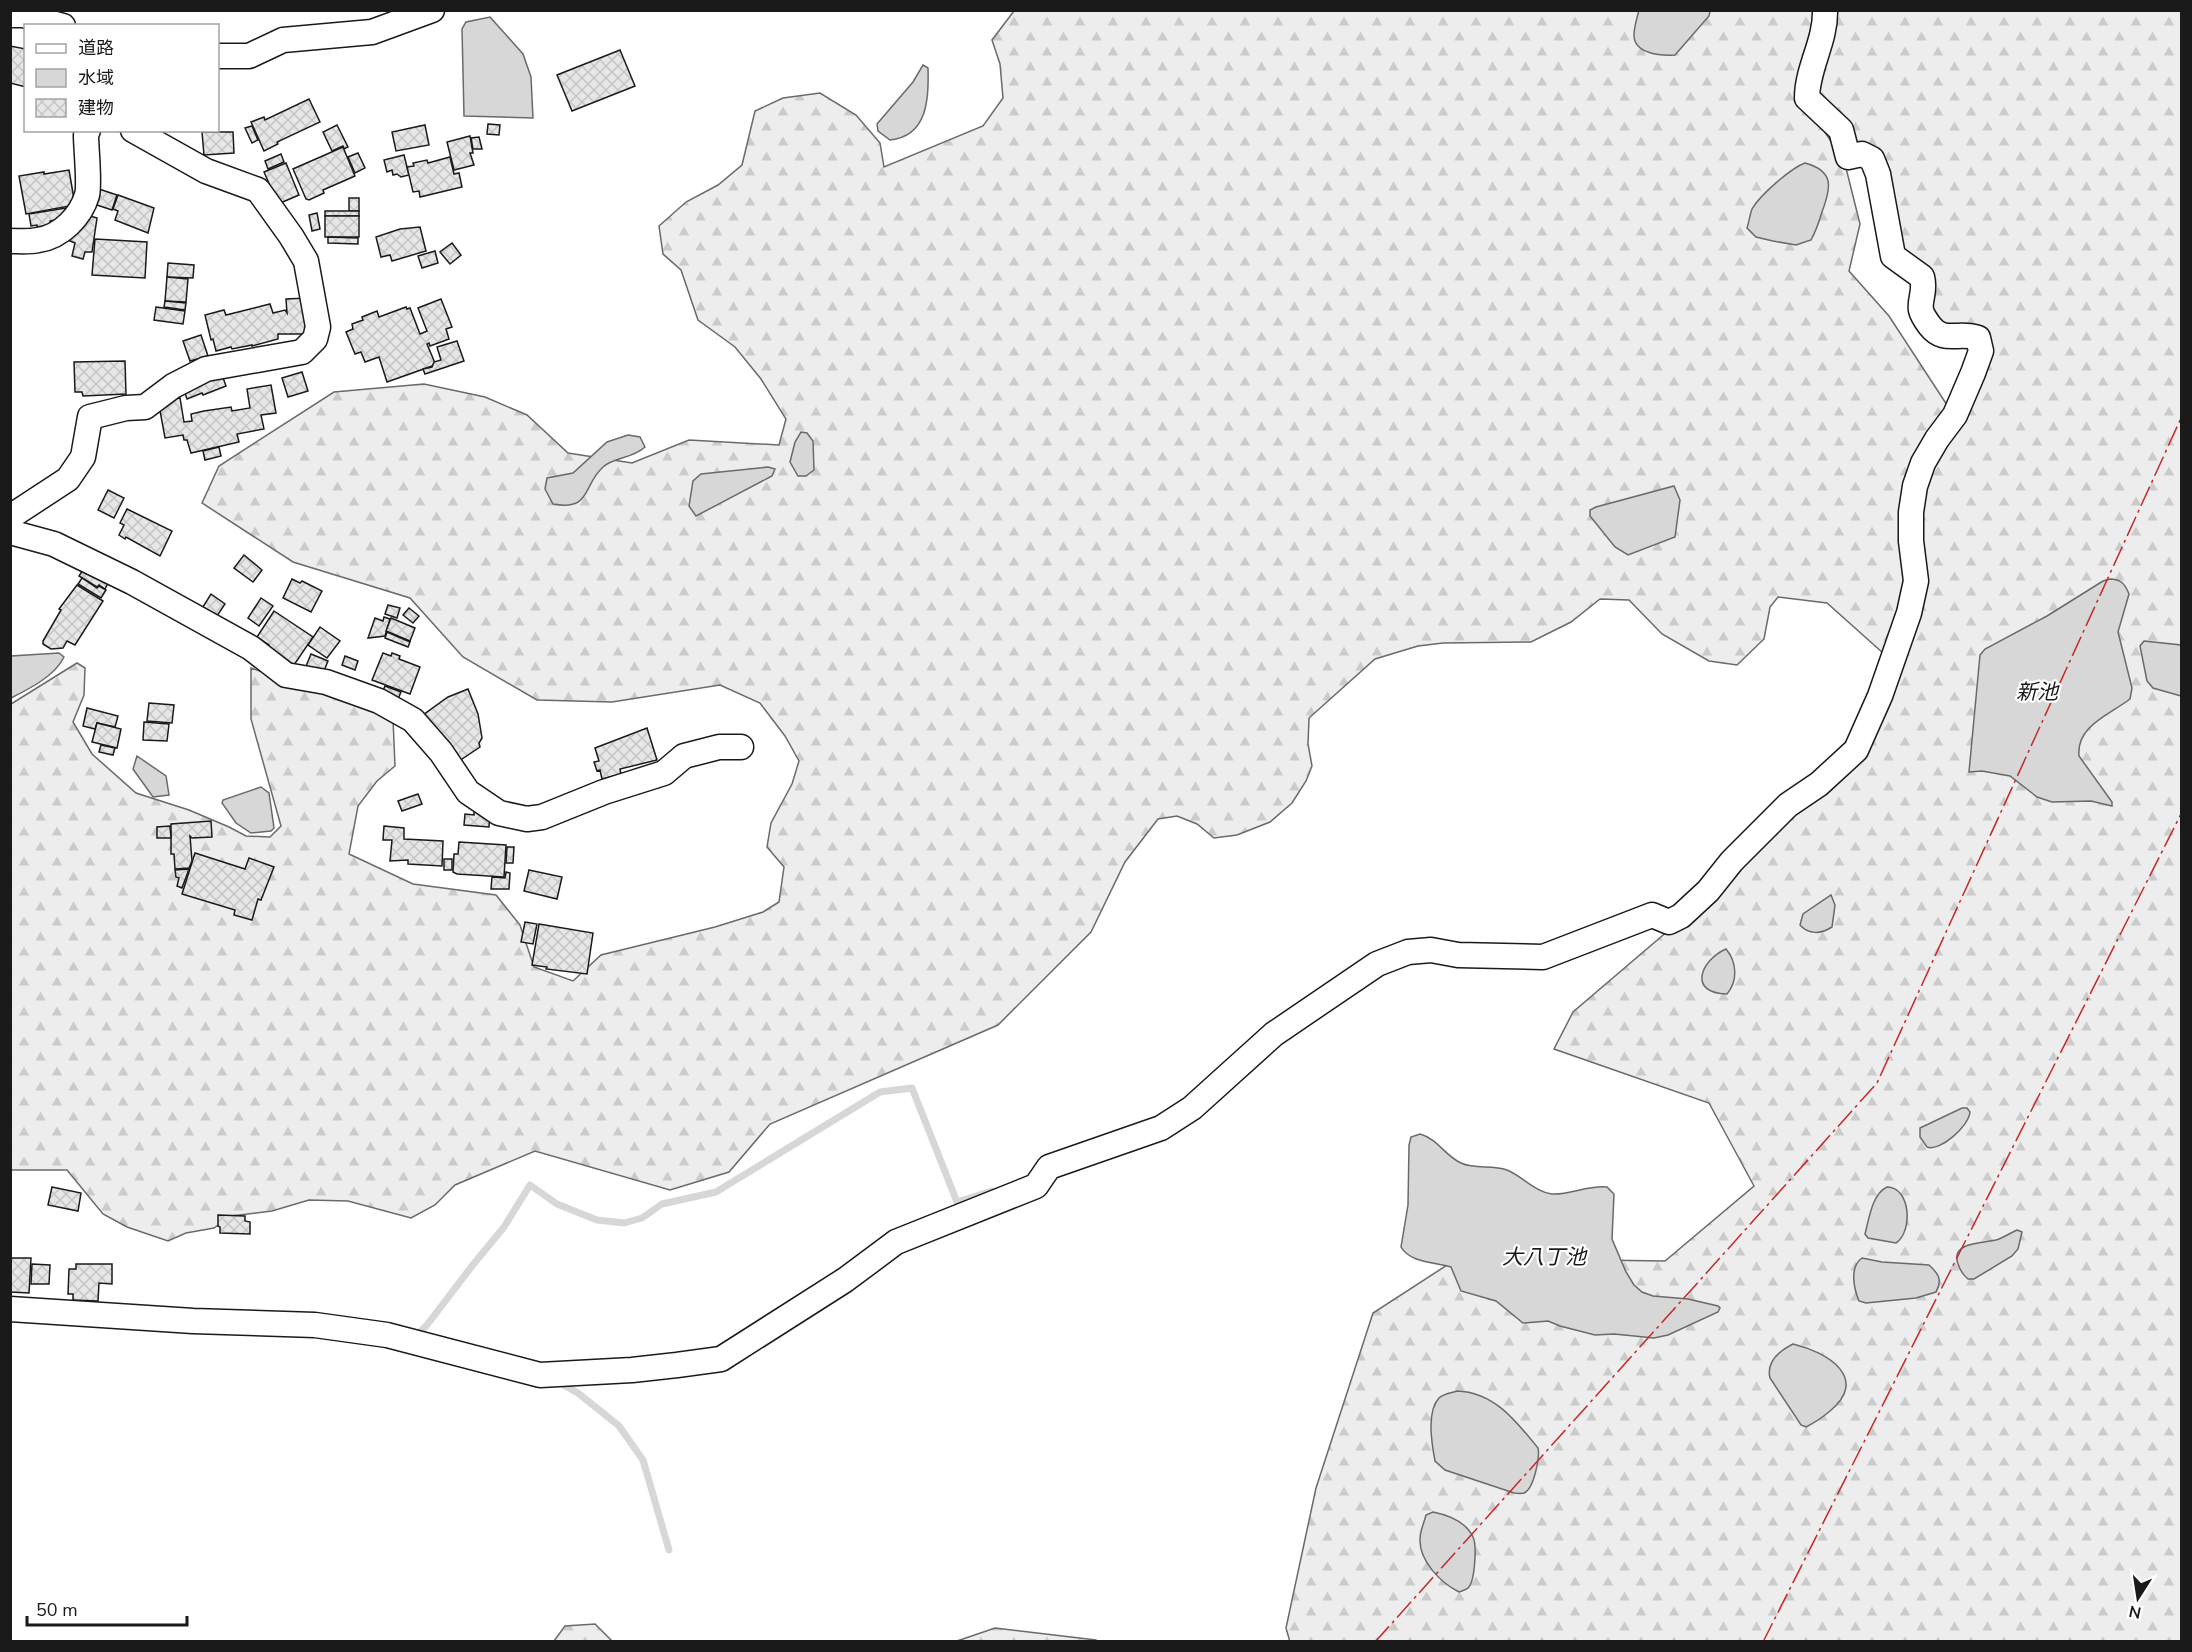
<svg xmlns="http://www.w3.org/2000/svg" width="2192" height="1652" font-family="'Nunito Sans','Noto Sans JP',sans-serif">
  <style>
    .forest { fill: url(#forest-firs); stroke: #6a6a6a; stroke-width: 1.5 }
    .water { fill: #d7d7d7; stroke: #6a6a6a; stroke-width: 1.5 }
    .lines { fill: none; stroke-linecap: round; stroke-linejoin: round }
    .stream { stroke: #d7d7d7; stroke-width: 7 }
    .building { fill: url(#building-cross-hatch); stroke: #1a1a1a; stroke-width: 1.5 }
    .minor-casing { stroke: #1a1a1a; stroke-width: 27 }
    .minor { stroke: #fff; stroke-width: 24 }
    .power { stroke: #c62828; stroke-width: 1.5; stroke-dasharray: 21 4.5 3 4.5; stroke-linecap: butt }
    .labels { text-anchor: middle; stroke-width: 4.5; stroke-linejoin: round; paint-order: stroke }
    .water-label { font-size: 21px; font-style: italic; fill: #1a1a1a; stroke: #fff }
  </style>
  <defs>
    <pattern id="forest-firs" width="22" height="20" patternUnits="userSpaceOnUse" patternTransform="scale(1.5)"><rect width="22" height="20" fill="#ededed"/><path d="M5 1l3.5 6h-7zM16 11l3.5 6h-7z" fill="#cbcbcb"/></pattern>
    <pattern id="building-cross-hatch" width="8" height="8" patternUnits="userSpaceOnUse" patternTransform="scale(1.5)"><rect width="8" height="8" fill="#e6e6e6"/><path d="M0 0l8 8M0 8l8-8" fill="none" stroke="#c5c5c5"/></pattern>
  </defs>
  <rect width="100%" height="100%" fill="#fff"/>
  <!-- forest -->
  <g class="forest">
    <polygon points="1819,10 1802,99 1844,160 1860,224 1849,271 1889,316 1949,408 1933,428 1909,580 1883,653 1827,603 1778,597 1770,607 1764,639 1737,665 1709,661 1662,634 1629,600 1600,599 1571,622 1531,642 1443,643 1418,646 1375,659 1309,718 1308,744 1312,766 1306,781 1292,803 1270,822 1237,835 1214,838 1197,824 1177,816 1158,819 1125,862 1091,932 998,1025 770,1124 729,1172 670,1190 535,1151 455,1185 435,1205 411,1218 348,1201 309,1200 272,1211 231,1216 214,1228 186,1233 168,1241 127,1227 103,1214 67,1170 11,1170 11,704 77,663 85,668 84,695 73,722 92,754 136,793 189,810 229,827 246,836 270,837 281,826 251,719 251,668 393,719 395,766 377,781 358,806 349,854 413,884 496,895 520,925 534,967 573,981 601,955 715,927 763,912 779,902 784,867 767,847 771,823 792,784 799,761 785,736 760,703 720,685 612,702 537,700 463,657 410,598 293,562 202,503 219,466 334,392 424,384 485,397 527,415 568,453 632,463 689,440 779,445 786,419 761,379 735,347 698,320 681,270 663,254 659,226 686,202 718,185 742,165 755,111 783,98 820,93 856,115 880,143 884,167 983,126 1003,98 1000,64 992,40 1014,11"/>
    <polygon points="1829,11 2181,11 2181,1641 1290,1642 1286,1628 1316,1488 1373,1313 1458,1258 1665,1261 1754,1186 1709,1103 1554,1049 1573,1012 1669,930 1772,827 1821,792 1885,699 1920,484 1986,349 1949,334 1897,254 1856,149 1813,95"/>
    <polygon points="595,1624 612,1641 554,1641 565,1626"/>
    <polygon points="995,1628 1096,1640 1097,1641 957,1641"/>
  </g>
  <!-- water -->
  <g class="water">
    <path d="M1639 10H1710V11L1709 16 1675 55C1661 56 1634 54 1634 35 1634 27 1637 18 1639 10Z"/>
    <polygon points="490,17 523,54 531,77 533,118 464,116 462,29 466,22"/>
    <path d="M923 65 928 68C929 98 928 136 890 140L878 131 877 124 913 82Z"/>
    <path d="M1805 163C1835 171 1831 188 1822 212 1819 222 1816 231 1811 240L1796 245 1773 241 1756 237 1747 228C1749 222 1750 214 1752 209 1760 195 1791 168 1805 163Z"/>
    <polygon points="801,432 807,433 813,441 814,470 806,476 798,476 790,462 795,442"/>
    <path d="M628 435 640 437 645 447C632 459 614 457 603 467 582 486 592 511 553 504L545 489 547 478 573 473 607 442Z"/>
    <polygon points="768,467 775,469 772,476 696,516 689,506 693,481 701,474"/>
    <polygon points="1674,486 1680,500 1675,537 1628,555 1615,547 1590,516 1590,510 1596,507"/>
    <path d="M2110 579C2121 579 2125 584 2129 594L2118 632 2132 688 2130 699C2109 715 2076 726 2079 756L2112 802V806L2091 801 2052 802 2037 797 2010 776 1982 771 1969 772 1980 655 1985 649 2047 616 2103 581Z"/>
    <polygon points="2144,641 2181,645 2181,696 2153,688 2147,681 2140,646"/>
    <path d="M59 653 64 657C55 676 29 689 11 698V656Z"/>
    <polygon points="137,756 166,776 169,795 153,797 133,769"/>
    <polygon points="261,787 269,793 274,828 271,831 251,833 236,823 222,803 223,800"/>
    <path d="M1831 895 1835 905 1832 927C1821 934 1809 935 1800 925L1803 914Z"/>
    <path d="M1726 949C1737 962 1738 981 1727 994 1687 993 1701 960 1726 949Z"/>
    <path d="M1962 1108H1967L1970 1112C1969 1126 1940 1152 1927 1147L1920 1137V1128Z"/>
    <path d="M1420 1134C1438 1139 1445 1156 1461 1163 1476 1170 1492 1164 1507 1170 1522 1176 1535 1192 1552 1194 1570 1195 1588 1185 1607 1187L1614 1194 1612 1239 1626 1272 1634 1285 1642 1292 1653 1296 1688 1299 1718 1306 1720 1308 1718 1312 1668 1335 1654 1338 1614 1334 1595 1335 1560 1326 1548 1321 1523 1323 1496 1301 1461 1291 1451 1267C1435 1262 1410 1263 1401 1247L1408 1205 1409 1145 1411 1137Z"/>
    <path d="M1887 1187C1911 1187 1913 1232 1896 1243L1868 1238 1865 1234C1869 1219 1872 1194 1887 1187Z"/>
    <path d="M2017 1230 2022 1232 2018 1249 2012 1256 1974 1279H1968C1963 1275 1960 1270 1958 1264 1950 1242 1982 1243 1996 1240 2003 1238 2010 1233 2017 1230Z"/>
    <path d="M1862 1258 1882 1262 1929 1265C1938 1273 1943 1280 1936 1292L1916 1298 1866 1303 1859 1301C1854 1289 1849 1267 1862 1258Z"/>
    <path d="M1793 1344C1827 1352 1870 1378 1830 1411 1823 1417 1814 1423 1806 1427L1801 1425 1770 1378C1766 1361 1779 1351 1793 1344Z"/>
    <path d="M1457 1391C1494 1392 1516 1421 1538 1448 1540 1457 1534 1489 1524 1493 1521 1494 1517 1493 1514 1493L1445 1470 1435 1461C1432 1445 1426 1412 1439 1398 1443 1394 1451 1393 1457 1391Z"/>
    <path d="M1433 1512C1448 1515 1466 1522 1473 1537 1477 1545 1475 1582 1468 1588 1466 1590 1461 1591 1459 1592 1441 1583 1419 1561 1420 1539 1420 1531 1424 1523 1426 1515Z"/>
  </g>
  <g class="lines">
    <!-- stream -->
    <g class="stream">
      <polyline points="416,1336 427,1325 472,1266 504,1227 530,1185 557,1204 597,1220 624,1223 642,1218 662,1204 716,1192 880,1092 912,1088 957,1202 992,1191"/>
      <polyline points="558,1382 578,1393 619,1426 643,1460 669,1550"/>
    </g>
  </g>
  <!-- building -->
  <g class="building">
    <polygon points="10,46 26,49 26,87 10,83"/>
    <polygon points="620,50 635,86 572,111 557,75"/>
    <polygon points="309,99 320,122 277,142 278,144 264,151 251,122 264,117 265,120"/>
    <polygon points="488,124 500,125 499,135 487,134"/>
    <polygon points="337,125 348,147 344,149 343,146 332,151 323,132"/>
    <polygon points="425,125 429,145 396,151 392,132"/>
    <polygon points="252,126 258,140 252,143 245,128"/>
    <polygon points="202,132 233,132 234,153 204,155"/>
    <polygon points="470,136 473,153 470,153 474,165 454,170 447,142"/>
    <polygon points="479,137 482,149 473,149 471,138"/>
    <polygon points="343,147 355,176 323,190 324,193 309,200 306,199 293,169"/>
    <polygon points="358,153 365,168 355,173 348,157"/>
    <polygon points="281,154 284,162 268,169 265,161"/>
    <polygon points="404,155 409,175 401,177 397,174 393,175 392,170 387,172 384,160"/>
    <polygon points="450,157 454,174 459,173 462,187 420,197 419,191 413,192 407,167 414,166 413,163 427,160 428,163"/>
    <polygon points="286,163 299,195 278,204 264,172"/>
    <polygon points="69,170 75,205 26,214 19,176 44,172 44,174"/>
    <polygon points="96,188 117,195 112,210 91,203"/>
    <polygon points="118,195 154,208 148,233 115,220 118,211 113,209"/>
    <rect x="349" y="198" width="10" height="13"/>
    <polygon points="72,207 66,218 50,221 52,227 39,232 37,225 31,226 29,214"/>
    <rect x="325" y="211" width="34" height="5"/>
    <polygon points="317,213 320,229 312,231 309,215"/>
    <polygon points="84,214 97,218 92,252 85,252 83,259 72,256 75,243 70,241 72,229"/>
    <rect x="325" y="216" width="34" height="21"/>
    <polygon points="420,227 426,251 392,261 390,255 381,257 376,237 400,229"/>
    <polygon points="328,237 358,238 358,244 328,243"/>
    <polygon points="95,239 147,242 145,278 92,275"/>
    <polygon points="452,243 461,255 450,264 440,252"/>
    <polygon points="435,251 438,263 422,268 418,256"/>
    <polygon points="168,263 194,265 193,278 167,277"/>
    <polygon points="167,277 188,279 186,302 165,301"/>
    <polygon points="307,298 308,334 278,334 278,339 252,346 252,345 232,349 231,347 216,351 213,339 211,340 205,315 224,310 226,315 270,304 273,313 285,310 287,313 286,299"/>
    <polygon points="441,299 452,327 446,329 449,339 430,346 429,343 427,344 435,363 432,366 387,382 379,357 365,362 361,352 355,354 346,332 353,329 352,324 363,320 362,317 377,311 379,317 406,307 407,309 410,308 420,334 427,331 418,308"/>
    <polygon points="165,301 186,303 185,310 164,307"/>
    <polygon points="156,307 185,311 183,324 154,320"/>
    <polygon points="201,335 208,356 190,361 183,341"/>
    <polygon points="457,341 464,361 425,374 423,369 432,367 434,362 441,360 437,347"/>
    <polygon points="125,361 126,394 83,396 82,392 75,392 74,362"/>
    <polygon points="221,372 226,386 203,395 202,393 187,399 183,387"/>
    <polygon points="302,372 308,391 288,397 282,378"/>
    <polygon points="271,385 276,413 261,415 264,429 237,434 239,442 191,453 187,440 184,440 183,435 165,438 159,405 164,400 180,398 184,422 192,421 191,414 204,411 231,407 232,411 250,408 247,389"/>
    <polygon points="219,447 221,456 205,460 203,451"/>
    <polygon points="108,490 124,498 114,518 98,510"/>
    <polygon points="127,509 172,531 160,556 126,537 125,539 119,535 124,525 120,523"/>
    <polygon points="244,555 262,570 253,582 234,568"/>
    <polygon points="86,565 109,581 105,589 99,585 97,587 79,576"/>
    <polygon points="82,578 97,588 99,586 106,590 101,598 78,584"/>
    <polygon points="292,579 300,583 302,581 322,591 311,612 283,598"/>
    <polygon points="77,585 103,601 75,645 67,641 63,648 51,649 43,644 43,641 61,610 59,609"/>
    <polygon points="211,594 225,604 215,619 201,610"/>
    <polygon points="261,598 273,606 259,626 248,618"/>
    <polygon points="388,605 400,608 397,618 385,614"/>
    <polygon points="409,608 419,616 413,623 403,615"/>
    <polygon points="274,611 313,637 294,665 268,647 269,645 257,637"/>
    <polygon points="384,617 390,619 385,636 368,638 375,618 383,621"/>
    <polygon points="391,618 415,628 410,641 386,631"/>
    <polygon points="320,627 340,641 327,658 308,645"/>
    <polygon points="387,632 410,642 408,647 385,638"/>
    <polygon points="383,653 391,656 392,653 400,656 399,659 420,667 410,694 372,680"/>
    <polygon points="311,654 328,661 321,678 304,671"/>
    <polygon points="345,656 358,661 355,670 342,665"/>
    <polygon points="385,686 401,692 398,699 382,693"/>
    <polygon points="468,689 478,714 482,738 479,743 480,747 459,761 423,715 448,697"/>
    <polygon points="149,703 174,705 172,723 147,721"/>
    <polygon points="87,708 118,716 115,727 97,723 95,729 83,726"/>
    <polygon points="144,722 169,724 167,741 143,740"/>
    <polygon points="97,723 121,729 117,748 92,742"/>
    <polygon points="647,728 657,760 620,769 621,774 602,779 600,770 597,771 594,762 599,761 595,748"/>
    <polygon points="101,745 115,748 113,755 99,752"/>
    <polygon points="418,794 422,804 402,811 398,801"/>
    <polygon points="474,810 490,811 489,827 464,825 465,814 474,815"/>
    <polygon points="211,821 212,837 192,838 190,836 192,861 189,868 175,869 174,854 171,854 171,824"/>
    <polygon points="170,826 171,838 157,838 157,827"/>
    <polygon points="384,826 404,828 404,839 443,841 442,866 408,864 408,860 390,861 392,840 383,840"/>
    <polygon points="459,842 506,845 504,877 457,874 453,872 454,854 458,854"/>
    <polygon points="507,847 514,847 513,863 506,863"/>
    <polygon points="195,853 245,869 249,858 274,867 261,900 258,899 252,920 234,915 235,910 182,894"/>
    <rect x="444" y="859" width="8" height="11"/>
    <polygon points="189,869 182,888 177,886 179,878 176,877 175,870"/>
    <polygon points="529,870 562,877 557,899 524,891"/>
    <polygon points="506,872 510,873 509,889 491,889 492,877 505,878"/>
    <polygon points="525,922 537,924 533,944 521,942"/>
    <polygon points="539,924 593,933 587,974 546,969 547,967 532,965"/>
    <polygon points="52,1187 81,1193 78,1211 48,1205"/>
    <polygon points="218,1215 245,1216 245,1221 250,1222 250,1234 220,1233 220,1227 218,1226"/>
    <polygon points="10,1258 31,1258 29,1293 10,1292"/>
    <polygon points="32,1264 50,1265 49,1284 31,1284"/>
    <polygon points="76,1264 112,1264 112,1284 99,1283 98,1301 73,1300 73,1294 68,1294 69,1269 76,1269"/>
  </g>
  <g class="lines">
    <defs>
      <g id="minor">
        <polyline points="10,15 23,15 63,26"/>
        <polyline points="218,56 249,56 283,40 372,32 432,10"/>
        <path d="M10 241C19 241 30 242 38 240 61 237 81 216 87 195 90 185 86 148 86 135L88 130"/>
        <polyline points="10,517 68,479 83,457 90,417 126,408 145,407 173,386 206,369 302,352 315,339 318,327 306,261 291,236 258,190 206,171 133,130"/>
        <polyline points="10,532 54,544 132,582 251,648 286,675 326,682 379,701 413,720 441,752 468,792 499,813 527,819 542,817 604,792 664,773 684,756 719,747 741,747"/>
        <path d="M10 1309 193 1321 315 1325 387 1335 540 1375 632 1370 677 1365 721 1359 845 1280 896 1242 1036 1186 1049 1167 1161 1128 1192 1108 1274 1034 1377 964 1408 952 1431 950 1458 955 1543 957 1652 915 1669 922 1681 916 1708 891 1732 861 1788 805 1819 784 1856 750 1880 696 1909 613 1916 581 1911 541V512L1915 486 1923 463 1937 439 1955 415 1973 373 1981 351 1978 338C1959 331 1944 344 1930 326 1927 322 1922 315 1921 310 1919 300 1926 291 1922 277L1893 256 1878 174 1872 159 1862 154 1848 157 1841 130 1807 98C1807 68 1826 41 1825 10"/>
      </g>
    </defs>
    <!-- minor casing -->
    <use href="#minor" class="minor-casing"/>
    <!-- minor -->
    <use href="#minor" class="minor"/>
    <!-- power -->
    <g class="power">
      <polyline points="1375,1642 1877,1083 2182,416"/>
      <polyline points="1763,1642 2182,812"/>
    </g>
  </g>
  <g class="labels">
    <!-- water labels -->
    <g class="water-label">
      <text x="2037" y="699">新池</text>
      <text x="1544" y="1264">大八丁池</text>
    </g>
  </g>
  <!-- border -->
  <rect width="2192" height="1652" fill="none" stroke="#1a1a1a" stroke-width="24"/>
  <!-- legend -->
  <rect x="24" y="24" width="195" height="108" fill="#ffffff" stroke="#a3a3a3" stroke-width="1.5"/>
  <rect x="36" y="44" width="30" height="9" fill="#ffffff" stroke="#a3a3a3" stroke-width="1.5"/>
  <text x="78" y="54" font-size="18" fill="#1a1a1a">道路</text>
  <rect x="36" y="69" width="30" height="18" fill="#d7d7d7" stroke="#a3a3a3" stroke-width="1.5"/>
  <text x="78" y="84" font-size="18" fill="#1a1a1a">水域</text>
  <rect x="36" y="99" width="30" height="18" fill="url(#building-cross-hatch)" stroke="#a3a3a3" stroke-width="1.5"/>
  <text x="78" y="114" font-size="18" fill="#1a1a1a">建物</text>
  <!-- north arrow -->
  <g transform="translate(2138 1598) rotate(192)" stroke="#ffffff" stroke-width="4.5" paint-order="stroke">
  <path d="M0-4.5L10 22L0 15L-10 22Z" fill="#1a1a1a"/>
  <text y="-9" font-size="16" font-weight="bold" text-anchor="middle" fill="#1a1a1a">N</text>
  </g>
  <!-- scale -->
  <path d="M27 1616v9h160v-9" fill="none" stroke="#1a1a1a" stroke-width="3"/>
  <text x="36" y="1616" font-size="18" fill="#1a1a1a" stroke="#ffffff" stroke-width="4.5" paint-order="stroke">50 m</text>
</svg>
